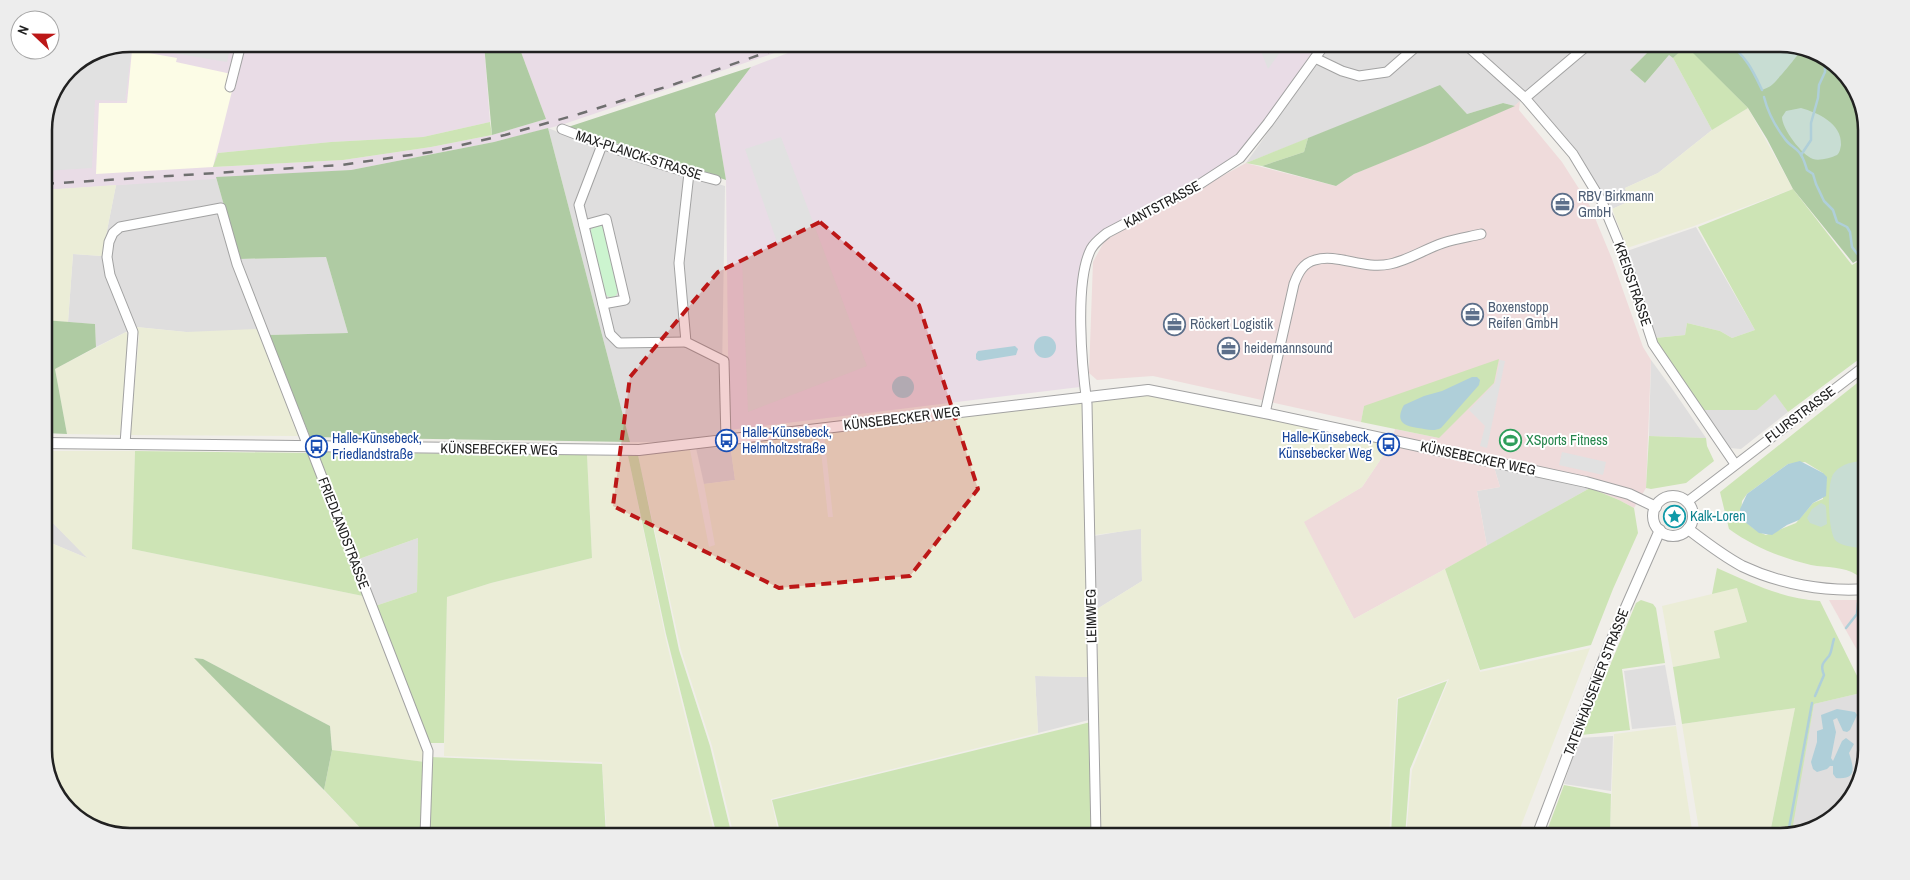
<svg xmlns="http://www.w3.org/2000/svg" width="1910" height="880" font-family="'Archivo Narrow',sans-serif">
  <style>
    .residential { fill: #dfdede }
    .commercial { fill: #efdbdb }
    .industrial { fill: #e9dce6 }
    .education { fill: #fcfce6 }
    .farmland { fill: #ebedd7 }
    .grass { fill: #cde4b5; fill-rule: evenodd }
    .forest { fill: #afcba3 }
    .wetland { fill: #c8ddd3 }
    .park { fill: #ccf4cf }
    .parking { fill: #e1e1e1 }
    .water { fill: #afcfd9 }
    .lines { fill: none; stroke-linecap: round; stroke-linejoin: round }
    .stream { stroke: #afcfd9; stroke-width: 2.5 }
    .minor-casing { stroke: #a2a2a2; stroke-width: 11 }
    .tertiary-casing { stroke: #a2a2a2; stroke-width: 12 }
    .minor { stroke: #fff; stroke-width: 9 }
    .tertiary { stroke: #fff; stroke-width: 10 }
    .rail { stroke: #6f6f6f; stroke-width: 2.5; stroke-dasharray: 10 10; stroke-linecap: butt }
    .marked { fill: #bc1717; fill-opacity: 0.2; stroke: #bc1717; stroke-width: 4; stroke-dasharray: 10 6; stroke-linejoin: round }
    .labels { text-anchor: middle; stroke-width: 4; stroke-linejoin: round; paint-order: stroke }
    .street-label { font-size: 14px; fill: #212121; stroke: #fff }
    .service-label { font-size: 14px; fill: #4e5e75; stroke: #fff; text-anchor: start }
    .transit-label { font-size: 14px; fill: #164399; stroke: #fff; text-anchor: start }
    .leisure-label { font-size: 14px; fill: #27864d; stroke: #fff; text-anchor: start }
    .culture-label { font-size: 14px; fill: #0d838f; stroke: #fff; text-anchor: start }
    .rim { fill: none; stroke: #212121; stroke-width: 2.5 }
  </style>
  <rect width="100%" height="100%" fill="#f0eee9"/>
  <!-- residential -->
  <g class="residential">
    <polygon points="1331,44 1656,44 1630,70 1645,83 1669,55 1673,58 1712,130 1658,173 1625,188 1630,201 1612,209 1577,151 1537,106 1520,101 1515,106 1503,103 1467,114 1440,86 1246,163"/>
    <polygon points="548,128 601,149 725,186 721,434 672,442 630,442"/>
    <polygon points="216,177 239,259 326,257 348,333 269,335 186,332 136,327 96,347 95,324 68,322 73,254 102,256 116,185"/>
    <polygon points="1696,227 1755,330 1732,338 1720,331 1687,323 1685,335 1655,338 1627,251"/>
    <polygon points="1651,360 1673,390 1706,438 1649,436"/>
    <polygon points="1775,393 1788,412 1741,449 1729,448 1702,410 1757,410"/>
    <polygon points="730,443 735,480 704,484 696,448"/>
    <polygon points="1494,467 1590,488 1487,546 1477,491 1500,487"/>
    <polygon points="44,514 89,559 44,540"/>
    <polygon points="1141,528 1142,581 1097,609 1094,536"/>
    <polygon points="418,538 417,592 375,606 356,560"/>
    <polygon points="1665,665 1676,725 1632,729 1624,671"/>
    <polygon points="1035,676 1088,677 1089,720 1038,733"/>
    <polygon points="1865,692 1866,750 1860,783 1828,822 1821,824 1792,825 1814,704"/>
    <polygon points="1613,736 1611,791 1564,784 1579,738"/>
  </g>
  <!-- commercial -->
  <g class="commercial">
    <polygon points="1520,101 1519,110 1562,162 1590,206 1612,259 1643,347 1651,360 1646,488 1634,508 1619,500 1590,488 1494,467 1500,487 1477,491 1487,546 1354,619 1303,522 1362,487 1391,444 1395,429 1439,438 1364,406 1361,422 1153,376 1097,380 1089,373 1093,262 1105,240 1246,163 1336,186 1354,174 1514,106"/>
    <polygon points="1829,600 1866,600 1866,666"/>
  </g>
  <!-- industrial -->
  <g class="industrial">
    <polygon points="130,44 484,44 490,122 423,137 331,142 218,153 214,167 343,160 431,147 492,135 546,119 518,44 801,44 561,125 494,142 351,170 44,190 44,125 69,69 97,50"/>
    <polygon points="812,44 1318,44 1276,105 1234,161 1103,231 1085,250 1080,284 1080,387 729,430 726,180 715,114 751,67"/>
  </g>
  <!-- education -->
  <polygon class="education" points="132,50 177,58 176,62 236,75 213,167 96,174 99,103 127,103"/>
  <!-- farmland -->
  <g class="farmland">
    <polygon points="1748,108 1793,189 1694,226 1627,248 1612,209 1630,201 1625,188 1658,173 1712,130"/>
    <polygon points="116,185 102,256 73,254 68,322 44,320 44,190"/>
    <polygon points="136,327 186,332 258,329 299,436 130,435 139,336"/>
    <polygon points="126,332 129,337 120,435 67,434 55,369"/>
    <polygon points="1149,395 1391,444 1362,487 1304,522 1354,619 1445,569 1480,672 1590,648 1517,836 1406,836 1412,770 1449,679 1397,698 1389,836 1101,836 1097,609 1142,581 1141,529 1094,535 1090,406 1094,401"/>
    <polygon points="1082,402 1087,537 1088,677 1035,676 1038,733 771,799 779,836 734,836 712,746 681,650 638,455 690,450 709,547 715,545 704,484 735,480 730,443 819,432 828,517 833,517 824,432 906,424 948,416"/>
    <polygon points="44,451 135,451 132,549 363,596 424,752 425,762 332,750 330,726 203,659 195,658 368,836 130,836 97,830 61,802 44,756 44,540 87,558 44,514"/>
    <polygon points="587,455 628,456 666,640 715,836 607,836 602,762 444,756 447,597 491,583 592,558"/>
    <polygon points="1737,588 1747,623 1720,658 1673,667 1662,606"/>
    <polygon points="1795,708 1771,827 1785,826 1785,835 1780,836 1700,836 1682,724"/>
    <polygon points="1676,726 1693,836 1610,836 1614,734"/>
  </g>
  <!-- grass -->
  <g class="grass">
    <polygon points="1686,45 1748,108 1712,130 1673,58"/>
    <polygon points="490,122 492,135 431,147 343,160 213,167 218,153 331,142 423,137"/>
    <polygon points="1308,138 1304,152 1262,166 1246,163"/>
    <polygon points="1793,189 1852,265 1866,257 1866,354 1788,412 1775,394 1757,410 1702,410 1658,346 1655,338 1685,335 1687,323 1720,331 1732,338 1755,330 1698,227"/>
    <polygon points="1499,359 1494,383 1439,438 1361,422 1364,406"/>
    <path d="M1866 376V581L1857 582V575C1843 566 1827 568 1811 565 1781 558 1754 547 1729 529L1720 492ZM1805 462 1823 473V499L1813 503 1796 523 1766 535C1756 531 1748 525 1741 516L1742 501 1747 494 1788 464Z"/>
    <polygon points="1649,436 1706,438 1707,446 1714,461 1686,483 1651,489 1646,488"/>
    <polygon points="135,451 309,453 363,596 132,549"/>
    <polygon points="316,452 587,455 592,558 491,583 447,597 444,743 430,743 415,714 375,606 417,592 418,538 356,560"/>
    <polygon points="638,455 679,650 710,746 732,836 717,836 666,634 628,456"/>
    <polygon points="1590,488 1619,500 1634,508 1638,533 1613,589 1591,645 1480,670 1445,569"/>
    <path d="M1717 568C1751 583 1783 599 1820 601L1865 692 1814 704 1793 825 1821 824 1785 835V826L1771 828 1795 708 1682 724 1673 667 1720 658 1714 631 1747 622 1737 588 1712 594Z"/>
    <polygon points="1641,600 1653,604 1656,608 1665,663 1622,669 1630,730 1581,735 1636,603"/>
    <polygon points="1447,681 1410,769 1405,836 1391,836 1398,699"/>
    <polygon points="1091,722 1094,836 781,836 772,800"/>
    <polygon points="332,750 425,762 422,836 368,836 324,790"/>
    <polygon points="430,757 602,764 606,836 429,836"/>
    <polygon points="1564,785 1611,794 1610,836 1545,836"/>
  </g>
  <!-- forest -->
  <g class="forest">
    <polygon points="484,44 518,44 546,119 492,135"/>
    <polygon points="1656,44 1780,44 1813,50 1852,82 1866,125 1866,228 1863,233 1866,235 1866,255 1853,263 1793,189 1767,139 1748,108 1686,46 1673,58 1669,55 1645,83 1630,70"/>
    <polygon points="751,67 715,114 726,180 568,127"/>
    <polygon points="1440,85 1467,114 1503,103 1515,106 1425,145 1354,174 1336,186 1262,166 1304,152 1308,138"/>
    <polygon points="548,128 630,442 310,437 269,335 348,333 326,257 239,259 216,177 351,170 494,142"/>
    <polygon points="44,320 95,324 96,347 55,369 67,434 44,433"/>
    <polygon points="194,658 203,659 330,726 332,750 324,790"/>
  </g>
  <!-- wetland -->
  <g class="wetland">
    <path d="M1727 44H1780L1801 49C1799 55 1779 78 1773 84 1770 87 1766 88 1762 90 1754 73 1745 53 1727 44Z"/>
    <path d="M1801 108C1818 113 1842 123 1841 145 1840 150 1840 152 1837 155 1831 158 1819 161 1813 159 1802 155 1782 129 1782 117L1786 111Z"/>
    <path d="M1866 461V549C1857 547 1843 547 1836 541 1828 534 1826 482 1834 473 1842 463 1855 461 1866 461Z"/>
    <polygon points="1821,503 1825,505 1826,507 1827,524 1821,527 1810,523 1807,518 1812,509"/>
  </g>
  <!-- park -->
  <polygon class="park" points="595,225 602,226 605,229 618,292 614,298 611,298 604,294 589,232"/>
  <!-- parking -->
  <g class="parking">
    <polygon points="130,44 231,44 227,62 132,46 125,101 95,100 92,168 44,171 44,125 69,69 97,50"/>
    <polygon points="1258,44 1286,44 1268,69"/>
    <polygon points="781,137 867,366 748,412 742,258 778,245 745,149"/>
    <polygon points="1500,360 1505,361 1487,448 1480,446 1485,426 1469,410 1495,383"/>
    <polygon points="1562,452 1606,462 1603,475 1559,465"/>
  </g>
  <!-- water -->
  <g class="water">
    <circle cx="1045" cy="347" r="11"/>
    <polygon points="1015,346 1018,349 1016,355 979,361 976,359 976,354 978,351"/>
    <circle cx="903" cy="387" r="11"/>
    <path d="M1472 377H1477L1480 380 1479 385 1441 428C1433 432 1426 429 1418 428 1403 426 1395 421 1404 405L1424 396 1442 391Z"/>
    <polygon points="1800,461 1823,473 1827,477 1826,496 1813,503 1799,520 1787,525 1772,535 1759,533 1745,522 1741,516 1740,509 1747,494 1788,464"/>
    <path d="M1837 709 1855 712 1857 715 1850 730 1847 732 1843 731 1837 718 1833 720 1836 732 1831 758 1833 761 1842 741 1846 738 1854 744 1849 753C1854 768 1857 780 1836 778L1833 774V766H1830L1827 769 1817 772 1813 769 1811 762 1817 742V731L1823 729 1821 715Z"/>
  </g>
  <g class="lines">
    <!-- stream -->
    <g class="stream">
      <path d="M1727 44C1745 53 1754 73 1762 90"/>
      <path d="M1764 97C1768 113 1775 126 1785 139 1789 145 1795 147 1799 152 1804 158 1805 164 1807 170L1813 174 1816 184 1824 201 1833 210 1837 222 1847 227 1850 232 1852 247 1866 265"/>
      <polyline points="1801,155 1811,140 1811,123 1818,98 1819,85 1825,72 1825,60"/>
      <polyline points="1865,579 1866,572"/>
      <polyline points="1846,628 1857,614 1858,603"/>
      <path d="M1815 696 1824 675C1820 665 1823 663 1829 656 1832 652 1832 644 1834 639"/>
      <polyline points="1790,833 1789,828 1812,703"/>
    </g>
    <defs>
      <g id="minor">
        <polyline points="1465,44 1525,98 1573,154 1602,202 1624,255 1653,344 1735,464"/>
        <polyline points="1315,58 1342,71 1359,76 1387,72 1419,44"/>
        <polyline points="230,87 241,44"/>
        <polyline points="1525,98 1589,44"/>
        <path d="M562 129C613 149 664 167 716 180"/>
        <polyline points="602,145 579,205 610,334 619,343 686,342"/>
        <polyline points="689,173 679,263 686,342 724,361 726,440"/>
        <polyline points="584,225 606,219 625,300 603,304"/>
        <path d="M1265 413 1294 284C1298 273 1303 263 1315 260 1337 253 1364 270 1390 264 1409 260 1425 249 1443 243 1455 239 1468 237 1481 234"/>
        <polyline points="125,444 133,332 110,275 107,257 109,242 113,233 120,227 221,208 237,264 306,441 310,446 428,751 425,836"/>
        <polyline points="1687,502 1866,365"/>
        <path d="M1096 836 1087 404C1082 367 1074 282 1091 249 1095 242 1101 238 1107 233L1200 184 1240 158 1268 123 1325 44"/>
      </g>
      <g id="tertiary">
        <polyline points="44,443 639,450 1148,390 1265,413 1586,482 1629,494 1656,507"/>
        <circle cx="1673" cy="516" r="20"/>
        <path d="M1688 529C1705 542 1723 556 1742 566 1780 584 1825 592 1866 589"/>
        <polyline points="1537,836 1609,646 1660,530"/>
      </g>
    </defs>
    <!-- minor casing -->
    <use href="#minor" class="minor-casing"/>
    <!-- tertiary casing -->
    <use href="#tertiary" class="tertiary-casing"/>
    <!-- minor -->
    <use href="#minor" class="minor"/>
    <!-- tertiary -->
    <use href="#tertiary" class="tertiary"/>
    <!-- rail -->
    <polyline class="rail" points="44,184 341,165 431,152 505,135 579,114 675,84 791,44"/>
  </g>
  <!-- marked area -->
  <path class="marked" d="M820 222 919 305 978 489 910 576 779 588 613 506 630 377 718 272Z"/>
  <!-- icons -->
  <defs>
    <symbol id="office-ring" viewBox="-11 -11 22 22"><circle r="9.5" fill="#fff" stroke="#5c6f8a" stroke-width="1.5"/><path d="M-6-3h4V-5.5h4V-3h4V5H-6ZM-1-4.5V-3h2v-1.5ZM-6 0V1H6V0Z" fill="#5c6f8a"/></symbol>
    <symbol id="bus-ring" viewBox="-11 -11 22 22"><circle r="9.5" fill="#fff" stroke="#1a4fb4" stroke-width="1.5"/><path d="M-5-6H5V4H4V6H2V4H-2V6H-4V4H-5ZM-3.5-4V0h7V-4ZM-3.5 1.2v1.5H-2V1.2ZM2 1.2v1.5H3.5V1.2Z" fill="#1a4fb4"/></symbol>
    <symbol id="stadium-ring" viewBox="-11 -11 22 22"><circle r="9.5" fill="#fff" stroke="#2e9e5b" stroke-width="1.5"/><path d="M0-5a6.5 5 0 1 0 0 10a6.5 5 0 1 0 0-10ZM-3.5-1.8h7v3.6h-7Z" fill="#2e9e5b"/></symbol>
    <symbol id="sight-ring" viewBox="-11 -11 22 22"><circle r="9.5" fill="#fff" stroke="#0f9aa8" stroke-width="1.5"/><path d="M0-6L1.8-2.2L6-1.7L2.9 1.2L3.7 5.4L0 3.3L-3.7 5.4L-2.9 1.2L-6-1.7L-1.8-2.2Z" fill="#0f9aa8"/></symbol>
  </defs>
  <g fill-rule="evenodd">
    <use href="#office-ring" x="1550" y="192" width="25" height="25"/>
    <use href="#office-ring" x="1460" y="302" width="25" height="25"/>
    <use href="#office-ring" x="1162" y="312" width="25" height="25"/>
    <use href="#office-ring" x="1216" y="336" width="25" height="25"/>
    <use href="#bus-ring" x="714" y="428" width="25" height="25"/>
    <use href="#stadium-ring" x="1498" y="428" width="25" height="25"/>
    <use href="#bus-ring" x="1376" y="432" width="25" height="25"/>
    <use href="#bus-ring" x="304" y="434" width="25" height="25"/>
    <use href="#sight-ring" x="1662" y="504" width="25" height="25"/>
  </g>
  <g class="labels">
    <!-- street labels -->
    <g class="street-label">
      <text transform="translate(639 155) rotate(18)" y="5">MAX-PLANCK-STRASSE</text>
      <text transform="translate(1162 204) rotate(-28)" y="5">KANTSTRASSE</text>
      <text transform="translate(1633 284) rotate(71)" y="5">KREISSTRASSE</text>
      <text transform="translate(1800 414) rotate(-37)" y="5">FLURSTRASSE</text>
      <text transform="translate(902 418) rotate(-7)" y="5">KÜNSEBECKER WEG</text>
      <text transform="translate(499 449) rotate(1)" y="5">KÜNSEBECKER WEG</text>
      <text transform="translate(1478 458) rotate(12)" y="5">KÜNSEBECKER WEG</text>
      <text transform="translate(344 533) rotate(69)" y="5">FRIEDLANDSTRASSE</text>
      <text transform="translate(1091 616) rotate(-91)" y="5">LEIMWEG</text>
      <text transform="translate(1596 682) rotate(-69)" y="5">TATENHAUSENER STRASSE</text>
    </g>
    <!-- service labels -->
    <g class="service-label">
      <text x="1578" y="201">RBV Birkmann<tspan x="1578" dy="16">GmbH</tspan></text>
      <text x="1488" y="312">Boxenstopp<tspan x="1488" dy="16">Reifen GmbH</tspan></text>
      <text x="1190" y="329">Röckert Logistik</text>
      <text x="1244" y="353">heidemannsound</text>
    </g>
    <!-- transit labels -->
    <g class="transit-label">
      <text x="742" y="437">Halle-Künsebeck,<tspan x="742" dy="16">Helmholtzstraße</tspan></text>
      <text x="1372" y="442" text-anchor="end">Halle-Künsebeck,<tspan x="1372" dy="16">Künsebecker Weg</tspan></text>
      <text x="332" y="443">Halle-Künsebeck,<tspan x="332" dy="16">Friedlandstraße</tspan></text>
    </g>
    <!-- leisure labels -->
    <g class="leisure-label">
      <text x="1526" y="445">XSports Fitness</text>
    </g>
    <!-- culture labels -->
    <g class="culture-label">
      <text x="1690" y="521">Kalk-Loren</text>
    </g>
  </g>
  <!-- crop -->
  <path d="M0 0H1910V880H0ZM130 52H1780A78 78 0 0 1 1858 130V750A78 78 0 0 1 1780 828H130A78 78 0 0 1 52 750V130A78 78 0 0 1 130 52Z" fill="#ededed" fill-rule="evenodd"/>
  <path class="rim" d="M130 52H1780A78 78 0 0 1 1858 130V750A78 78 0 0 1 1780 828H130A78 78 0 0 1 52 750V130A78 78 0 0 1 130 52Z"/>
  <!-- north arrow -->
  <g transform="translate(35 35) rotate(292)"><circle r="24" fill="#ffffff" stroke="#a6a6a6"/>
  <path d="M0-4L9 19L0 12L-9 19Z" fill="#bc1717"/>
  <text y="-8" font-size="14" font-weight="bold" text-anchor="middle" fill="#212121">N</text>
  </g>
</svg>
